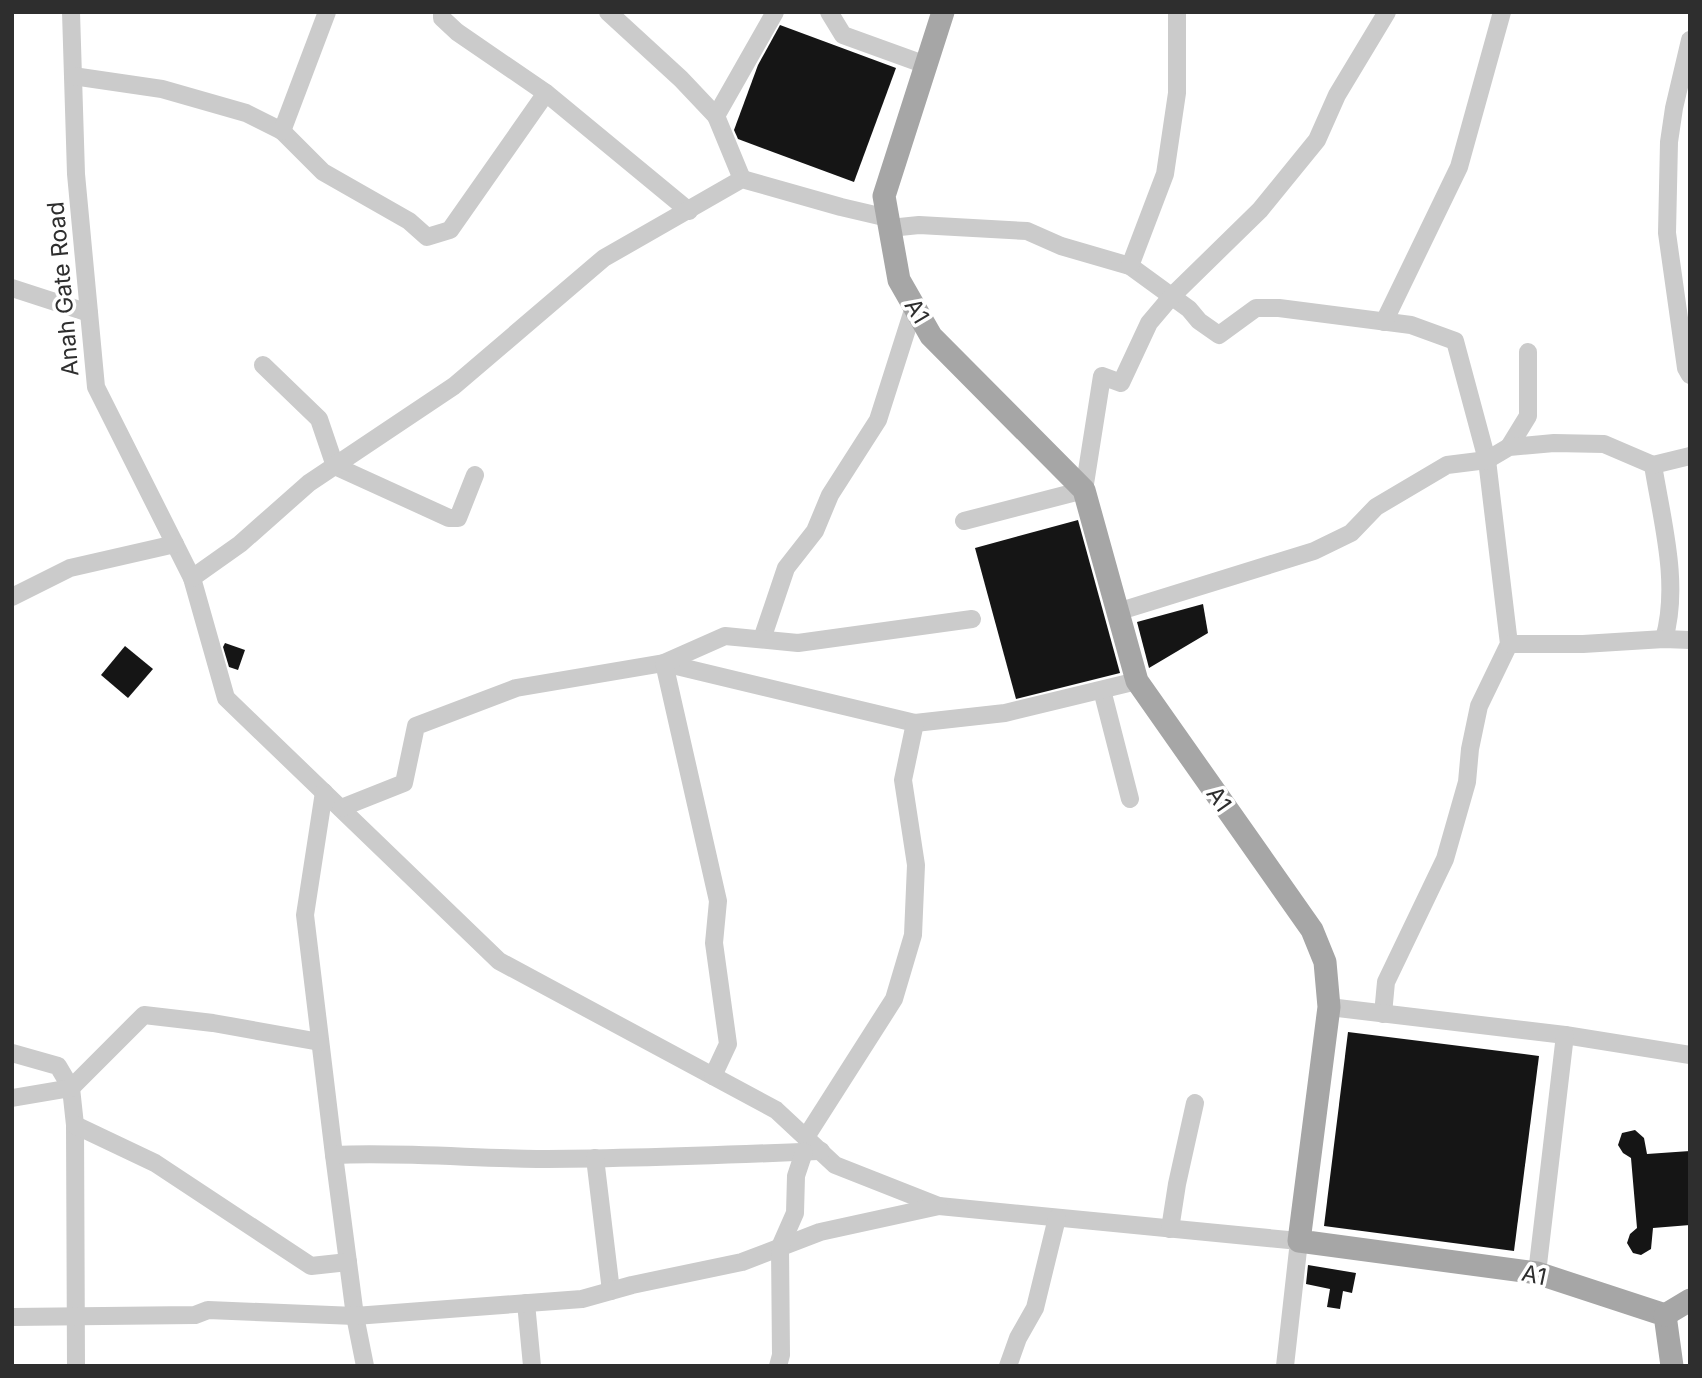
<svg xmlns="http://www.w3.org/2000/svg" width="1702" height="1378" font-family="Inter,sans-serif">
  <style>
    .building { fill: #151515 }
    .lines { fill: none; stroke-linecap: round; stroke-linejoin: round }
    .minor { stroke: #cbcbcb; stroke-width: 18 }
    .major { stroke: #a6a6a6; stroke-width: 23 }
    .labels { text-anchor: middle; stroke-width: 7; stroke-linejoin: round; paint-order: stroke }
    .street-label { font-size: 23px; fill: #2e2e2e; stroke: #fff }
  </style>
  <rect width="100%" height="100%" fill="#fff"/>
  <!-- building -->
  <g class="building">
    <polygon points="780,25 896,68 854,182 738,139 734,130 758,65"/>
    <polygon points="1078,520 1120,673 1016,699 975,548"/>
    <polygon points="1203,604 1208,633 1149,668 1137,622"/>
    <polygon points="225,643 245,650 238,670 229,667 223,647"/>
    <polygon points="125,646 153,669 128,698 101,675"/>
    <polygon points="1348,1032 1539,1056 1514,1251 1324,1226"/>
    <polygon points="1635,1130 1644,1138 1647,1154 1690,1151 1690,1225 1653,1228 1651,1249 1641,1255 1633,1253 1627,1243 1630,1234 1637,1228 1631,1158 1623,1153 1618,1145 1622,1133"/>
    <polygon points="1308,1265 1356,1273 1352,1293 1343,1291 1340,1309 1327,1307 1330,1289 1306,1284"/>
  </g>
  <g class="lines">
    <!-- minor -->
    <g class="minor">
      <polyline points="71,12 76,174 96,387 192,578 226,698 499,961 776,1110 835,1165 939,1206 1299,1241 1285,1366"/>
      <polyline points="442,12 442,18 457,32 546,93 689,211"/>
      <polyline points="608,12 681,79 716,116"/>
      <polyline points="829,12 843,35 926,65"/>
      <polyline points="1690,40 1674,108 1669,142 1667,233 1686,368 1690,375"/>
      <polyline points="73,76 162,89 246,113 282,131 323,172 409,221 427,237 450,230 546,93"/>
      <polyline points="282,131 327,12"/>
      <polyline points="742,179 716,116 775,12"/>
      <polyline points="890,228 919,225 1027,231 1061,246 1130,266 1189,309 1199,321 1219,335 1256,308 1279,308 1411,325 1455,341 1487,460 1509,644 1479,706 1470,749 1467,782 1445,859 1386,982 1383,1014"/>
      <polyline points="1130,266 1165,174 1177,93 1177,12"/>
      <polyline points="12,288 89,313"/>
      <polyline points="1384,322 1459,167 1502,12"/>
      <polyline points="263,365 319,419 335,466 449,518 458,518 475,475"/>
      <polyline points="1509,447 1528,416 1528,352"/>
      <path d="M1653 465C1662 521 1680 584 1664 639"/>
      <polyline points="964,521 1084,490 1102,376 1121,383 1149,323 1171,297 1260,210 1317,140 1337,95 1387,12"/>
      <polyline points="192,578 240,544 309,483 454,386 604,258 742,179 841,207 888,218"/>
      <polyline points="12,597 70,568 175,544"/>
      <polyline points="1117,612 1314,551 1351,533 1376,507 1447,465 1487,460 1509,447 1554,443 1604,444 1653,465 1690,456"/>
      <polyline points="762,639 786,568 815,531 830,495 878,420 914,307"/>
      <polyline points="1509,644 1583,644 1664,639 1690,640"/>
      <polyline points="1102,690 1130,799"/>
      <polyline points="324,792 305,915 334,1155 355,1316 365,1366"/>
      <polyline points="341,808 404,783 416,726 516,688 664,663 915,723 1005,713 1137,681"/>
      <polyline points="1329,1007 1565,1035 1690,1055"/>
      <polyline points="12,1053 58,1066 71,1088 75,1125 76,1366"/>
      <polyline points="713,1076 728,1044 714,943 718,901 664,663 725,636 798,643 972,619"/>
      <polyline points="12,1098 71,1088 144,1015 213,1023 320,1042"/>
      <polyline points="75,1125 155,1163 311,1266 348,1262"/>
      <polyline points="806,1137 894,999 913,935 916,865 903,780 915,723"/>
      <path d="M334 1155C402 1152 469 1158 537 1159 632 1159 726 1155 821 1151"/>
      <polyline points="595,1158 611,1291"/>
      <polyline points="1170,1229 1177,1184 1195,1103"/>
      <polyline points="1537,1273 1565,1035"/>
      <polyline points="526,1303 532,1366"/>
      <polyline points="12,1317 195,1315 208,1310 355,1316 582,1299 632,1285 742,1262 820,1232 939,1206"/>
      <polyline points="778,1366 781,1355 780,1247 795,1213 796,1176 804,1152"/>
      <polyline points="1008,1366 1018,1338 1035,1308 1057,1218"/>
    </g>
    <!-- major -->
    <g class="major">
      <polyline points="943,12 884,196 899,280 931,336 1084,490 1137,681 1312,930 1325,962 1329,1007 1299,1241 1537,1273 1665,1315 1672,1366"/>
      <polyline points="1665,1315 1690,1300"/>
    </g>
  </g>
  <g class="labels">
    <!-- street labels -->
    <g class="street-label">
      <text transform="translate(63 289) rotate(-95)" y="8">Anah Gate Road</text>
      <text transform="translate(917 311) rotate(59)" y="8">A1</text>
      <text transform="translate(1219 799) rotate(55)" y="8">A1</text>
      <text transform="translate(1534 1275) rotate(12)" y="8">A1</text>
    </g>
  </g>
  <!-- border -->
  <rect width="1702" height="1378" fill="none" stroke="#2e2e2e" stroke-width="28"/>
</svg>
